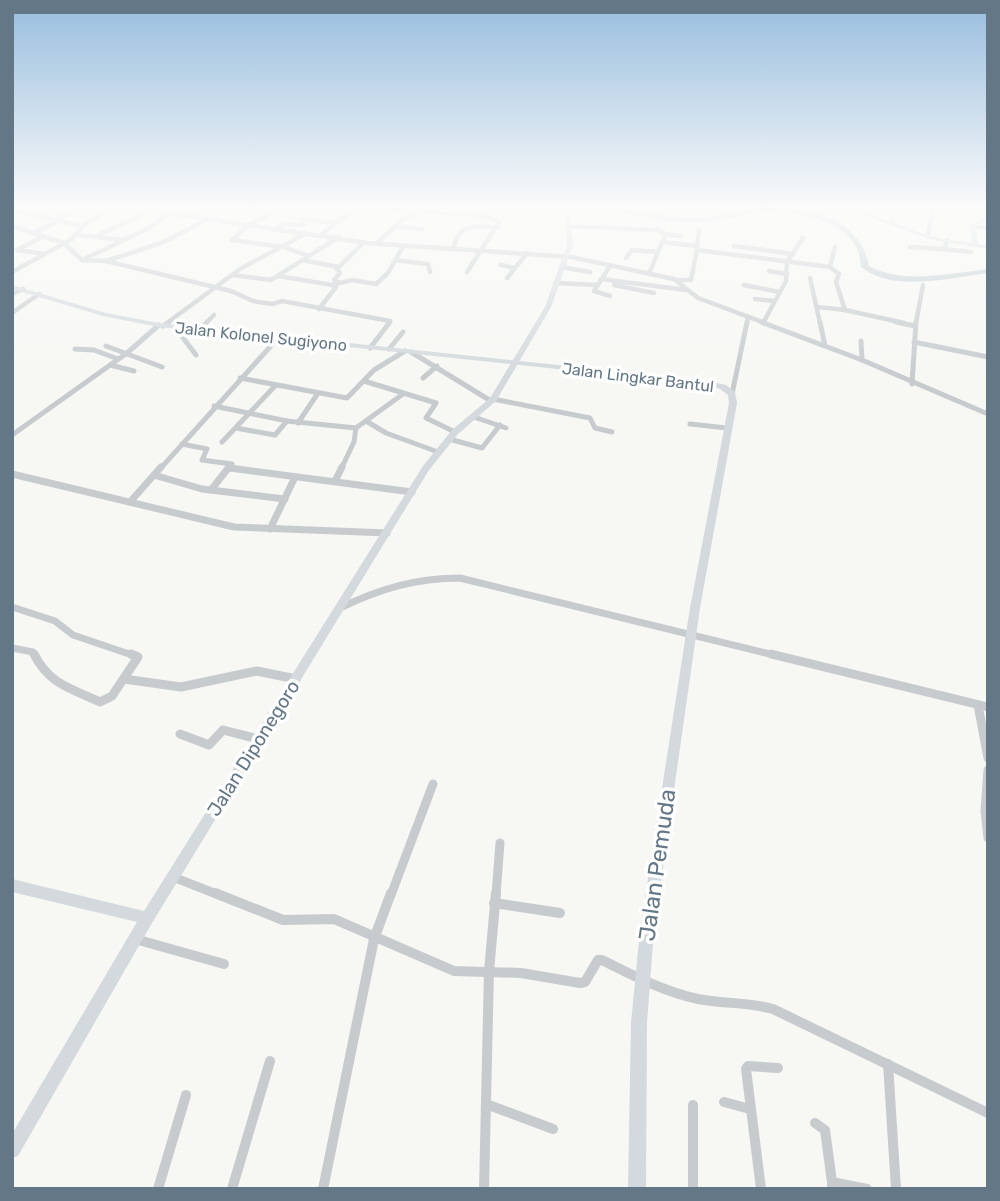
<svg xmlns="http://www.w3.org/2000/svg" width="1000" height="1201" font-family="Rubik,sans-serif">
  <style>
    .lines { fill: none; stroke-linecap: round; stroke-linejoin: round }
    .river { fill: #c0cbd0; fill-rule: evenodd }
    .street-far4 { stroke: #c7cbce; stroke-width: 4.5 }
    .street-far3 { stroke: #c7cbce; stroke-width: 5 }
    .street-far2 { stroke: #c7cbce; stroke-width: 7 }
    .street-far1 { stroke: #c7cbce; stroke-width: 9 }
    .street { stroke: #c7cbce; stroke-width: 10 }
    .secondary { fill: #d4d9dd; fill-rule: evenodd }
    .primary { fill: #d4d9dd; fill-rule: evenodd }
    .labels { text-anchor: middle; stroke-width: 7; stroke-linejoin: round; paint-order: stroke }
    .far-street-label { font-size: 16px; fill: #647787; stroke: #fff }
    .street-label { font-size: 19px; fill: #647787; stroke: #fff }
    .near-street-label { font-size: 23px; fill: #647787; stroke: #fff }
  </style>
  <rect width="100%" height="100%" fill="#f7f7f4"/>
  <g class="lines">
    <!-- river -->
    <path class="river" d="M614 209C644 209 672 218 701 218 718 217 733 211 749 209 796 204 859 212 869 266 904 285 950 273 988 269V273C950 278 894 293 861 267 860 262 860 256 858 251 846 217 789 210 758 212 740 214 723 221 705 222 683 223 633 218 614 209Z"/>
    <!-- street-far4 -->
    <g class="street-far4">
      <polyline points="142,209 367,243 571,257 674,279 698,298 765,323"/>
      <polyline points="394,209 415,213"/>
      <polyline points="917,209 932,211"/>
      <polyline points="12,210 83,226"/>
      <polyline points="423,211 487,216 499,222 467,272"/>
      <polyline points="36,216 50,209"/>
      <polyline points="208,219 161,243 106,261 231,291 253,301 272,304 282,301 390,321 388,323"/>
      <polyline points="303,219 336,223"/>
      <polyline points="56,220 75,209"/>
      <polyline points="891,223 894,209"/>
      <polyline points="12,226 64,243 82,260 106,261"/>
      <polyline points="395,226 422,229"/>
      <polyline points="973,226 988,228"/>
      <path d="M570 227C601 225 629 231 659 230L664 234 681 236"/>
      <polyline points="273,230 284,224 304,225"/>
      <polyline points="35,232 55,223"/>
      <polyline points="78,235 125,240"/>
      <polyline points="98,235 150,211"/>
      <polyline points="321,235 354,209"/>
      <polyline points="44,236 17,250 45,254"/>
      <polyline points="928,237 932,209"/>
      <polyline points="232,240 284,247 309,256"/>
      <polyline points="232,240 247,226 278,209"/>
      <polyline points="662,242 697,246 697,250 830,267 839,274 836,282 845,310 818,307"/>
      <polyline points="376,244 403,219 426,209"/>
      <polyline points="697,246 699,230"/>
      <polyline points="734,246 793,254"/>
      <path d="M454 247C458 223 478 225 498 228"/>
      <polyline points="910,247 945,249 947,240"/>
      <polyline points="943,249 971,252"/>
      <polyline points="626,258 632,250 658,252 664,238"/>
      <polyline points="82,260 147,229 169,213"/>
      <polyline points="302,260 339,267"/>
      <polyline points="395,260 428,264 430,272"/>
      <polyline points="501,265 515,268"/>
      <polyline points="610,266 594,291 610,296"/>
      <polyline points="561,267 590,272"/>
      <polyline points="830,267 835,247"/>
      <polyline points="769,271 787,274"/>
      <polyline points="12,272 72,239 86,223 110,209"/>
      <polyline points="649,274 658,252"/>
      <polyline points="232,275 271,280 339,237"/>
      <polyline points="279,276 332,285 352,280 376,284 388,273 404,245"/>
      <polyline points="507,278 527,253"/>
      <polyline points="810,278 820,323"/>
      <polyline points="601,279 686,290"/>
      <polyline points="678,280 691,280 697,250"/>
      <polyline points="338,282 334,280 340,273 337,269 363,243"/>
      <polyline points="555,283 597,285"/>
      <polyline points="614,285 654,293"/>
      <polyline points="744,285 779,292"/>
      <polyline points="12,294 23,289"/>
      <polyline points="755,299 774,301"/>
      <polyline points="319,309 336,287 333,285"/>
      <polyline points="845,310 904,323"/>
      <polyline points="12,313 39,294"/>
      <polyline points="167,323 240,269 305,234"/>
      <polyline points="206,323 214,315"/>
      <polyline points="747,323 748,317"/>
      <polyline points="763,323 786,281 787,262 803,238"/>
      <polyline points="916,323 923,285"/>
    </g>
    <!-- street-far3 -->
    <g class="street-far3">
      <polyline points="761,322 862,360 988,414"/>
      <polyline points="820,322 825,346"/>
      <polyline points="896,322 915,326"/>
      <polyline points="163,326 169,322"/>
      <polyline points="175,327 196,355"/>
      <polyline points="199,330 207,322"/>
      <polyline points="861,341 862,360"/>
      <polyline points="914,342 988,357"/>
      <polyline points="106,346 162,367"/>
      <polyline points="370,348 390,322"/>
      <polyline points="75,349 94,350 118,359"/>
      <polyline points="389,349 403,332"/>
      <polyline points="411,352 491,401"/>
      <polyline points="110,365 134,371"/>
      <polyline points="240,378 347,398 374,370 405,351"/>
      <polyline points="423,378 437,366"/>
      <polyline points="364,381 436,403 426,418 455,432"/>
      <polyline points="912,384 916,322"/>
      <polyline points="732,394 747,322"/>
      <polyline points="493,399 590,418 595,428 612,432"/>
      <polyline points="214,406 287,421 356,428 403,394"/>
      <polyline points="474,417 506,428"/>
      <polyline points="366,421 386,433 438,452"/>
      <polyline points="298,423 318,393"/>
      <polyline points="690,424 727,428"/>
      <polyline points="236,428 275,435 287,421"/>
      <polyline points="12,435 127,353 159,325"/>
      <polyline points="449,439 482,448 500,425"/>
      <polyline points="222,442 276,385"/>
      <polyline points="182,444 207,449 202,460 232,464 228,469"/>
      <polyline points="230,468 237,469"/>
      <polyline points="160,469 278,338"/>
      <polyline points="341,469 354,442 356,428"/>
    </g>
    <!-- street-far2 -->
    <g class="street-far2">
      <polyline points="230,468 412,492"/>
      <polyline points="12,474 234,527 387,533"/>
      <polyline points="154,475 202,489 285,499"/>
      <polyline points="335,481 342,467"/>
      <polyline points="211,490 229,467"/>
      <polyline points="130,502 161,467"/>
      <polyline points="270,529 295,477"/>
      <polyline points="12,607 55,621 73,635 135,656"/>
      <path d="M340 608C379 589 416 578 460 578L778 656"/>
      <polyline points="12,648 33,652 35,656"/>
    </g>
    <!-- street-far1 -->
    <g class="street-far1">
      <path d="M34 654C49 684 70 688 100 702L112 696 138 657 131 654"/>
      <polyline points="771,654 988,707"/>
      <polyline points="124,679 181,687 257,671 296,679"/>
      <polyline points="978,705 988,758"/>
      <polyline points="180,734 209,745 223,730 258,739"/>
      <polyline points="988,770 985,811 988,838"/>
      <polyline points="173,877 219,895"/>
      <polyline points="391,895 433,784"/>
      <polyline points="496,895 500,843"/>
    </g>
    <!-- street -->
    <g class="street">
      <path d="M215 893 283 920 334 919 454 971 521 973 580 983 585 982 598 960H602C632 975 664 992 698 999 723 1004 748 1002 773 1009L988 1113"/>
      <polyline points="494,903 560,913"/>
      <polyline points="135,939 224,964"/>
      <polyline points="888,1064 896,1189"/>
      <polyline points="724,1102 750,1109"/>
      <polyline points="486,1104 553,1129"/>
      <polyline points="693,1105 693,1189"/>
      <polyline points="815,1123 825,1130 832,1182"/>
      <polyline points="158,1189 186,1095"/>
      <polyline points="232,1189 270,1061"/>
      <polyline points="323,1189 374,939 391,893"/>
      <polyline points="484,1189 489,971 496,893"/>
      <polyline points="761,1189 746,1069 748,1066 778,1068"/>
      <polyline points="832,1189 832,1182 867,1189"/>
    </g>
    <!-- secondary -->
    <g class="secondary">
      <polygon points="566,209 570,209 573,245 551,307 496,401 458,434 429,470 152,923 18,1156 12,1158 12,1134 137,922 12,892 12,879 144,911 423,466 452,430 490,398 545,307 567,245"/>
      <path d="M833 209C866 209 897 225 928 235 942 240 958 241 972 243L970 226 988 216V219L976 227 978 244 988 245V249L929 239 863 215Z"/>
    </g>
    <!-- primary -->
    <polygon class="primary" points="12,285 106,313 159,323 708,381 726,385 735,392 737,403 700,608 654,930 647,1023 646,1189 628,1189 631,1023 640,930 690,608 729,403 728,395 720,389 708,385 159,327 103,316 12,289"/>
  </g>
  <!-- sky -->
  <linearGradient id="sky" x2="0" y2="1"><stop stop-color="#98bdde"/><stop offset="0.55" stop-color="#fbfbfa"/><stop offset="1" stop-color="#fbfbfa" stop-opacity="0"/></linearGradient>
  <rect width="1000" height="377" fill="url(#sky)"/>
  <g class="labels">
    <!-- far-street labels -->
    <g class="far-street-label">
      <text transform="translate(261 336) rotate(6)" y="6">Jalan Kolonel Sugiyono</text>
      <text transform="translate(638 377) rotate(7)" y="6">Jalan Lingkar Bantul</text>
    </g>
    <!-- street labels -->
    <g class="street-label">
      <text transform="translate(253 748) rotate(-58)" y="7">Jalan Diponegoro</text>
    </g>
    <!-- near-street labels -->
    <g class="near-street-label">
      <text transform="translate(657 865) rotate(-82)" y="8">Jalan Pemuda</text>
    </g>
  </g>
  <!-- border -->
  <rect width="1000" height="1201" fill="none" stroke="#647787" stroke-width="28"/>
</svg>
